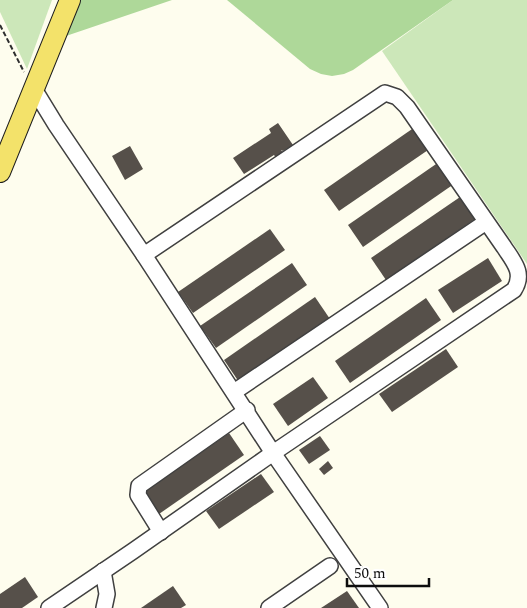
<svg xmlns="http://www.w3.org/2000/svg" width="527" height="608" font-family="Spectral,serif">
  <style>
    .green { fill: #cce7b9 }
    .forest { fill: #aed899 }
    .building { fill: #56504a }
    .lines { fill: none; stroke-linecap: round; stroke-linejoin: round }
    .minor-casing { stroke: #404040; stroke-width: 18 }
    .major-casing { stroke: #1e1e1e; stroke-width: 22 }
    .path { stroke: #2f2f2f; stroke-width: 2; stroke-dasharray: 5 2.5; stroke-linecap: butt }
    .minor { stroke: #fff; stroke-width: 15 }
    .major { stroke: #f3e26a; stroke-width: 20 }
  </style>
  <rect width="100%" height="100%" fill="#fefdee"/>
  <!-- green -->
  <g class="green">
    <polygon points="0,0 52,0 27,69 0,12"/>
    <polygon points="453,0 527,0 527,264 382,51"/>
  </g>
  <!-- forest -->
  <g class="forest">
    <polygon points="80,0 172,0 66,36"/>
    <polygon points="227,0 453,0 353,70 344,74 332,76 321,74 310,69"/>
  </g>
  <!-- building -->
  <g class="building">
    <polygon points="278,123 293,145 283,151 281,150 284,154 277,159 274,155 244,174 233,158 271,133 269,129"/>
    <polygon points="415,127 431,148 339,211 324,190"/>
    <polygon points="130,146 143,169 125,180 112,156"/>
    <polygon points="439,162 454,184 363,247 348,225"/>
    <polygon points="463,195 478,217 386,280 371,258"/>
    <polygon points="270,229 285,250 193,313 178,292"/>
    <polygon points="488,258 502,281 453,313 438,290"/>
    <polygon points="292,263 307,285 216,348 200,326"/>
    <polygon points="315,297 330,319 239,382 224,360"/>
    <polygon points="426,298 441,320 350,383 335,361"/>
    <polygon points="446,349 458,367 392,412 379,394"/>
    <polygon points="313,377 328,398 288,426 273,404"/>
    <polygon points="229,433 244,455 159,514 144,492"/>
    <polygon points="320,436 330,450 309,464 299,450"/>
    <polygon points="328,461 333,468 324,475 319,469"/>
    <polygon points="261,474 274,492 219,529 206,511"/>
    <polygon points="25,577 38,597 22,608 0,608 0,594"/>
    <polygon points="173,586 186,605 181,608 141,608"/>
    <polygon points="347,591 359,608 321,608"/>
  </g>
  <g class="lines">
    <defs>
      <g id="minor">
        <polyline points="34,89 56,125 144,255 273,453 380,608"/>
        <polyline points="234,392 486,222"/>
        <polyline points="161,532 138,495 139,486 247,410"/>
        <polyline points="103,571 107,594 104,608"/>
        <path d="M49 608 133 551 273 453 514 290C525 273 513 261 504 247L407 107 397 97 385 93 144 255"/>
        <polyline points="269,608 330,566"/>
      </g>
      <polyline id="major" points="0,172 70,0"/>
    </defs>
    <!-- minor casing -->
    <use href="#minor" class="minor-casing"/>
    <!-- major casing -->
    <use href="#major" class="major-casing"/>
    <!-- path -->
    <polyline class="path" points="0,25 24,72"/>
    <!-- minor -->
    <use href="#minor" class="minor"/>
    <!-- major -->
    <use href="#major" class="major"/>
  </g>
  <!-- scale -->
  <path d="M347 578v8h82v-8" fill="none" stroke="#0d0d0d" stroke-width="2.5"/>
  <text x="354" y="578" font-size="15" fill="#0d0d0d" stroke="#ffffff" stroke-width="4" paint-order="stroke">50 m</text>
</svg>
